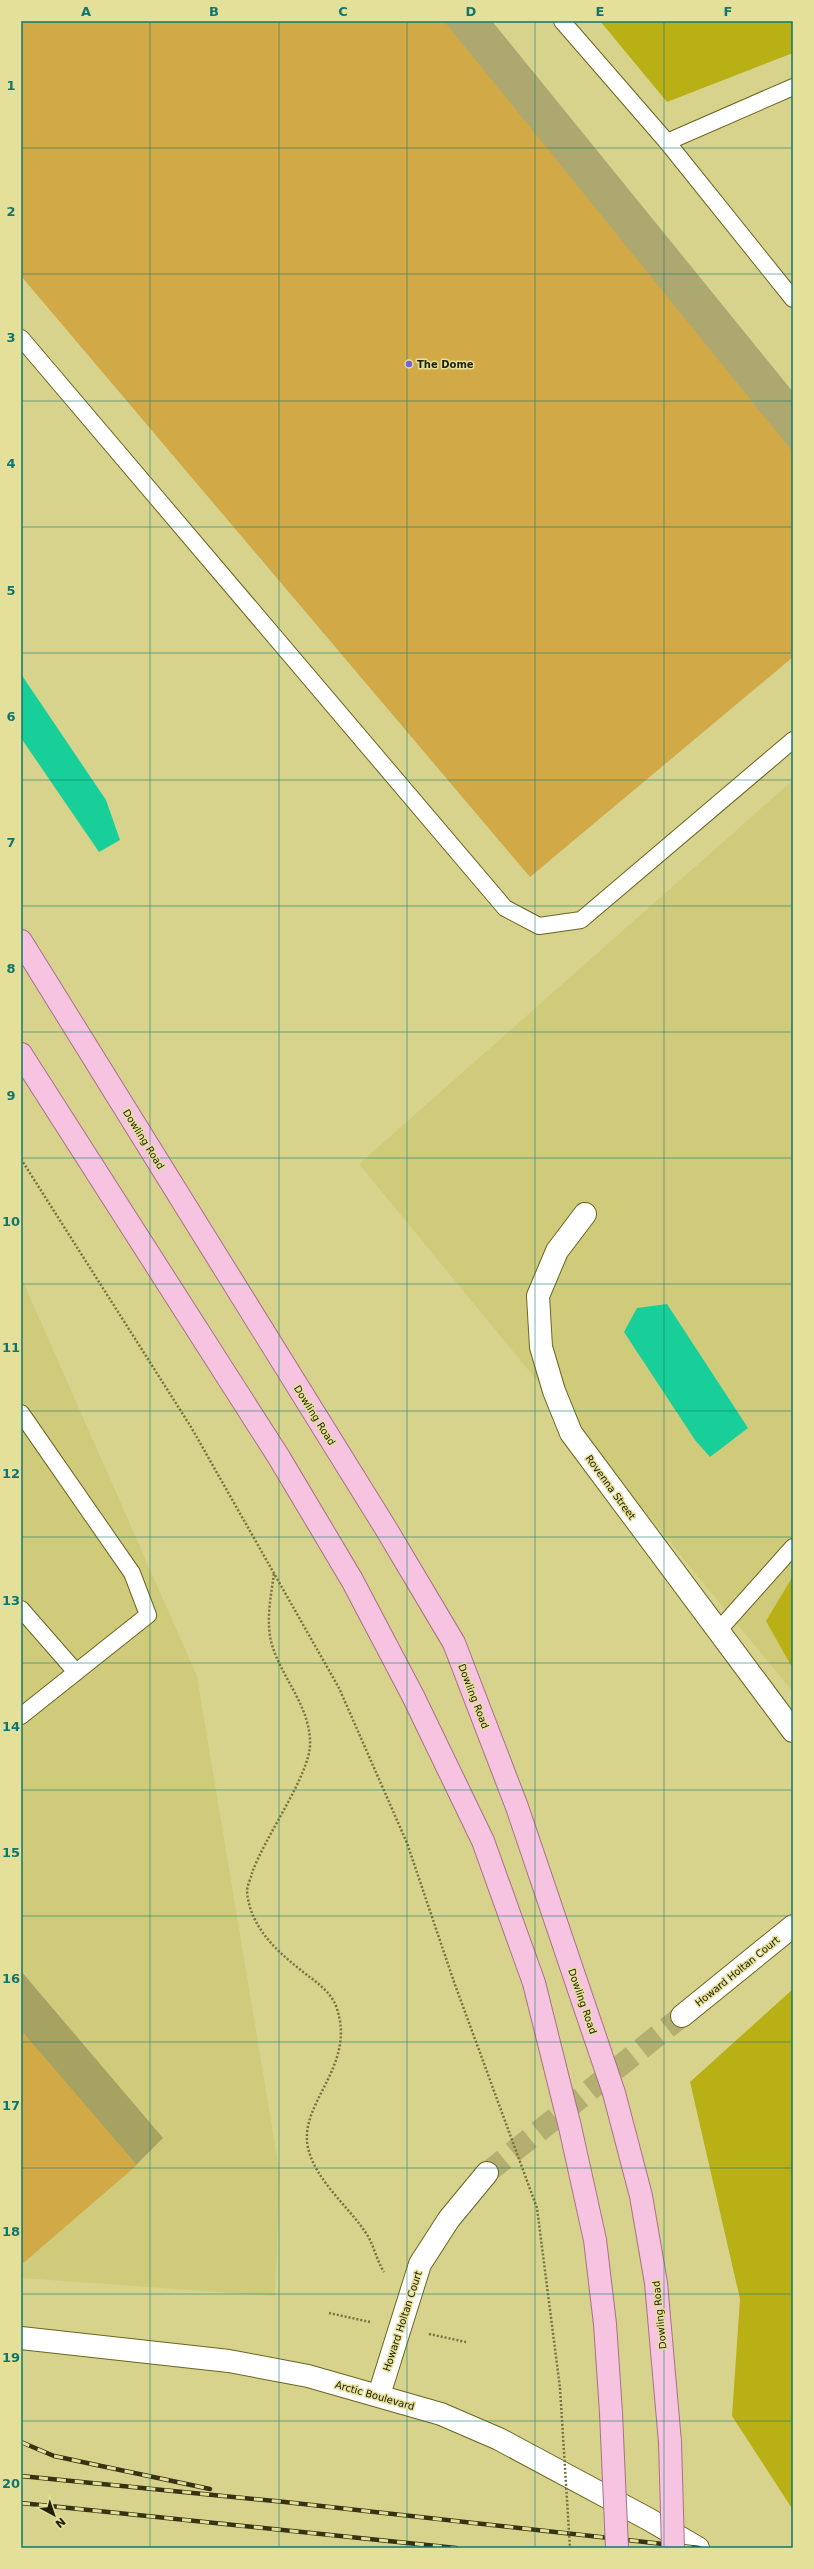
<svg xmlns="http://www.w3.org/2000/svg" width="814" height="2569" font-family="'DejaVu Sans',sans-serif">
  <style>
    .built { fill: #cfcb7b }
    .green { fill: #b9b016 }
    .water { fill: #19cf99 }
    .shadow { fill: #0003 }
    .building { fill: #d2a947 }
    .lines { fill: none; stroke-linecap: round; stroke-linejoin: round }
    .tertiary-tunnel { stroke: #b3af71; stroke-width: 22; stroke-dasharray: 22 11; stroke-linecap: butt }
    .service-casing { stroke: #6b661e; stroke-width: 18 }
    .tertiary-casing { stroke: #6b661e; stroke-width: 24 }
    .secondary-casing { stroke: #6b661e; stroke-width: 24 }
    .primary-casing { stroke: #a87185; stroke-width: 24 }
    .path { stroke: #767343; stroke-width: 2.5; stroke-dasharray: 2 2; stroke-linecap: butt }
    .service { stroke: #fff; stroke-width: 16 }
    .tertiary { stroke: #fff; stroke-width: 22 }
    .secondary { stroke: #fff; stroke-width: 22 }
    .primary { stroke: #f6c4e0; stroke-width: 22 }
    .rail-casing { stroke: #353313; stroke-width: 4.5 }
    .rail { stroke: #e4e099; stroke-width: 3; stroke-dasharray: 9; stroke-linecap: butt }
    .primary-bridge-casing { stroke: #a87185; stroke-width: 24; stroke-linecap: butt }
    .path-bridge { stroke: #767343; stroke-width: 2.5; stroke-dasharray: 2 2; stroke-linecap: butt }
    .primary-bridge { stroke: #f6c4e0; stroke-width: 22 }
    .grid { fill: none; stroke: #0f766e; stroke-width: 1; stroke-opacity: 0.55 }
    .poi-dot { fill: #7262dc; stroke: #e4e099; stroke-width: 1.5 }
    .labels { text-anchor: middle; stroke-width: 3; stroke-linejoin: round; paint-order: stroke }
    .poi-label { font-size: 10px; font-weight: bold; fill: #222004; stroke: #e4e099; text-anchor: start }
    .street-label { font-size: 10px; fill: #222004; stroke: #e4e099 }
    .neatline { fill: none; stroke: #0f766e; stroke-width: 1.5 }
    .grid-label { font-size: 13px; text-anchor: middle; font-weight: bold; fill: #0f766e }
  </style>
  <rect width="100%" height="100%" fill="#d7d38c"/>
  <!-- built -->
  <g class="built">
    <polygon points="793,780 793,1692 359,1164"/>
    <polygon points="21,1277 197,1676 280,2175 275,2296 21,2278"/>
  </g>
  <!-- green -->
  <g class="green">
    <polygon points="600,21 793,21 793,53 667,102"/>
    <polygon points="793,1576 793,1669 766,1621"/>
    <polygon points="793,1989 793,2510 732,2416 740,2299 690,2082"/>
  </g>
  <!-- water -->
  <g class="water">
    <polygon points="21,674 106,800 120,840 99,852 21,738"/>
    <polygon points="667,1304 748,1428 710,1457 695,1440 624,1332 637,1308"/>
  </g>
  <!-- shadow -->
  <g class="shadow">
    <polygon points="21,21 492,21 793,392 793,656 21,274"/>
    <polygon points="21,1971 163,2138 136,2165 21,2264"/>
  </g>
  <!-- building -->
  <g class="building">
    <polygon points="21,21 444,21 793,452 793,657 530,877 21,276"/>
    <polygon points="21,2030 137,2165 21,2265"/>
  </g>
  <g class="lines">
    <!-- tertiary-tunnel -->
    <polyline class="tertiary-tunnel" points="487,2173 682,2016"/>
    <defs>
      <g id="service">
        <polyline points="562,21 667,142 793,299"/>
        <polyline points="667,142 793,87"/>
        <polyline points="21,338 505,908 539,926 581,920 793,740"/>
        <polyline points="21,1413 132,1573 148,1615 21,1716"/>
        <polyline points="21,1609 76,1672"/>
        <polyline points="718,1631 793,1547"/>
      </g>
      <g id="tertiary">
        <polyline points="585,1214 557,1251 538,1296 541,1347 554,1391 571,1433 793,1731"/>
        <polyline points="682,2016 793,1926"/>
        <polyline points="379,2395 420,2264 449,2219 487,2173"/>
      </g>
      <polyline id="secondary" points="21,2338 229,2361 308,2376 441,2414 499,2439 650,2520 698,2548"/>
      <g id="primary">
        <polyline points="21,941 385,1527 454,1643 517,1807 614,2093 641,2196 656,2283 670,2442"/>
        <polyline points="21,1054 280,1459 352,1580 413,1696 483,1841 534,1983 570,2127 595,2240 605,2324 611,2413"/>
      </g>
    </defs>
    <!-- service casing -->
    <use href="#service" class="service-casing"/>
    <!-- tertiary casing -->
    <use href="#tertiary" class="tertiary-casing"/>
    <!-- secondary casing -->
    <use href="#secondary" class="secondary-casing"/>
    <!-- primary casing -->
    <use href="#primary" class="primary-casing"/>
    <!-- path -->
    <g class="path">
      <polyline points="21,1159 191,1427 339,1688 407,1843 454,1982 537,2208 560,2388"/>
      <path d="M274 1574C271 1595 266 1619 271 1641 279 1675 311 1706 310 1744 310 1775 264 1838 252 1873 251 1878 247 1886 247 1891 250 1929 279 1953 307 1975 318 1983 331 1993 336 2006 358 2066 298 2102 308 2148 316 2181 348 2206 366 2233 374 2245 376 2259 384 2272"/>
      <polyline points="329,2313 370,2322"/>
      <polyline points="429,2334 466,2342"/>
    </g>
    <!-- service -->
    <use href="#service" class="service"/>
    <!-- tertiary -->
    <use href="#tertiary" class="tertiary"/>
    <!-- secondary -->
    <use href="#secondary" class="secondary"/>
    <!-- primary -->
    <use href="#primary" class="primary"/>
    <defs>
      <g id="rail">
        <polyline points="21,2442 54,2456 210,2489"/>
        <polyline points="21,2476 285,2502 699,2548"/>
        <polyline points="21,2503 456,2548"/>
      </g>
    </defs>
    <!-- rail casing -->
    <use href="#rail" class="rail-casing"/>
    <!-- rail -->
    <use href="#rail" class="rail"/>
    <defs>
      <g id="primary-bridge">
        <polyline points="611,2413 617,2548"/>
        <polyline points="670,2442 673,2548"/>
      </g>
    </defs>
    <!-- primary-bridge casing -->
    <use href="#primary-bridge" class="primary-bridge-casing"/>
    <!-- path-bridge -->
    <polyline class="path-bridge" points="560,2388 570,2548"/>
    <!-- primary-bridge -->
    <use href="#primary-bridge" class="primary-bridge"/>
  </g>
  <!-- grid -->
  <path class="grid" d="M150 21V2548M279 21V2548M407 21V2548M535 21V2548M664 21V2548M21 148H793M21 274H793M21 401H793M21 527H793M21 653H793M21 780H793M21 906H793M21 1032H793M21 1158H793M21 1284H793M21 1411H793M21 1537H793M21 1663H793M21 1790H793M21 1916H793M21 2042H793M21 2168H793M21 2294H793M21 2421H793"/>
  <!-- markers -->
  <circle class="poi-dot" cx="409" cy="364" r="4"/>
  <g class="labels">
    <!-- poi labels -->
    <g class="poi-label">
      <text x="417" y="368">The Dome</text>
    </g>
    <!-- street labels -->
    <g class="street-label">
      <text transform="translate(144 1139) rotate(58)" y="4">Dowling Road</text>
      <text transform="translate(315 1415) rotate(58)" y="4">Dowling Road</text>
      <text transform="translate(611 1487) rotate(54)" y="4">Rovenna Street</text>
      <text transform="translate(474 1696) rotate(69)" y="4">Dowling Road</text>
      <text transform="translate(737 1971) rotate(-39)" y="4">Howard Holtan Court</text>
      <text transform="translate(583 2001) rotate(71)" y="4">Dowling Road</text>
      <text transform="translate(659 2315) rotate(-96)" y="4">Dowling Road</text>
      <text transform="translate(402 2321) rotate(-72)" y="4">Howard Holtan Court</text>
      <text transform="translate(375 2395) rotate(16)" y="4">Arctic Boulevard</text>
    </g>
  </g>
  <!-- border -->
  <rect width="814" height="2569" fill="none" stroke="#e4e099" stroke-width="44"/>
  <!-- north arrow -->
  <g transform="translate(54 2515) rotate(140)" stroke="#e4e099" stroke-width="3" paint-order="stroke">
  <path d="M0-3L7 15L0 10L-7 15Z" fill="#222004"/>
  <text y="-6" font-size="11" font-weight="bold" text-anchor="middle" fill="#222004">N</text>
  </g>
  <rect x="22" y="22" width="770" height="2525" class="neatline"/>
  <g class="grid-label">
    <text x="86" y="16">A</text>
    <text x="214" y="16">B</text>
    <text x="343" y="16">C</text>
    <text x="471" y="16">D</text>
    <text x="600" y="16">E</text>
    <text x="728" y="16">F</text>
    <text x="11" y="90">1</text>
    <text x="11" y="216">2</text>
    <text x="11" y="342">3</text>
    <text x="11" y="468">4</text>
    <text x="11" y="595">5</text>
    <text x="11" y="721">6</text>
    <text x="11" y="847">7</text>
    <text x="11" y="973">8</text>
    <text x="11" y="1100">9</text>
    <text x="11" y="1226">10</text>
    <text x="11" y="1352">11</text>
    <text x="11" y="1478">12</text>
    <text x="11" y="1605">13</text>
    <text x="11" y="1731">14</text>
    <text x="11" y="1857">15</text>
    <text x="11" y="1983">16</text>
    <text x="11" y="2110">17</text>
    <text x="11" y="2236">18</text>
    <text x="11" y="2362">19</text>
    <text x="11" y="2488">20</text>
  </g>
</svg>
